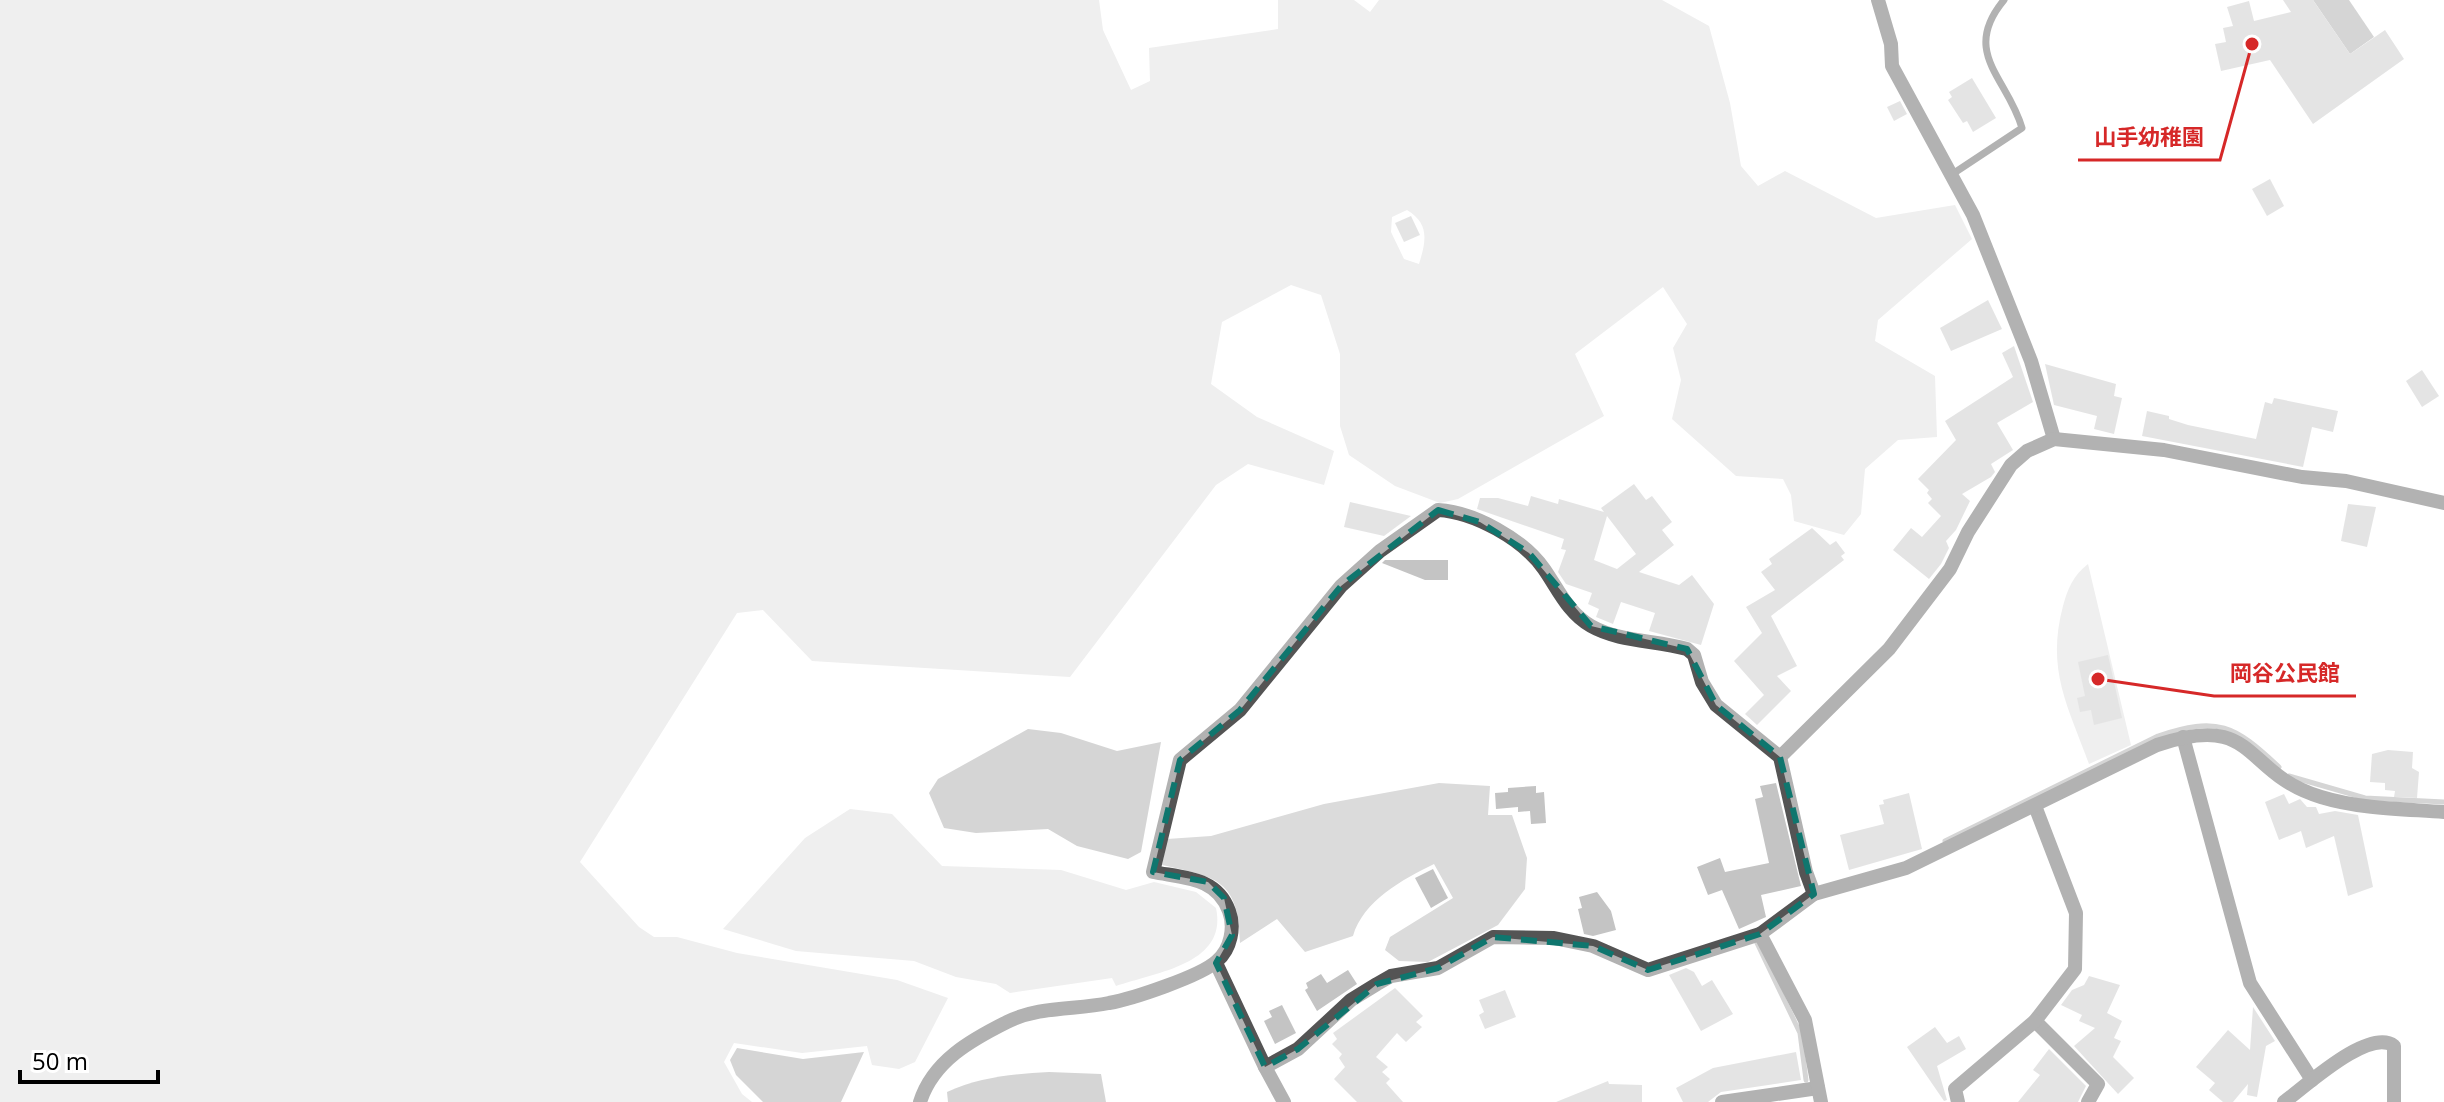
<svg xmlns="http://www.w3.org/2000/svg" width="2444" height="1102" font-family="'Open Sans','Noto Sans JP',sans-serif">
  <style>
    .green { fill: #dbdbdb; fill-rule: evenodd }
    .water { fill: #a2a2a2 }
    .lines { fill: none; stroke-linecap: round; stroke-linejoin: round }
    .stream { stroke: #a2a2a2; stroke-width: 5 }
    .building { fill: #c4c4c4; fill-rule: evenodd }
    .service { stroke: #545454; stroke-width: 7 }
    .minor { stroke: #545454; stroke-width: 14 }
    .marked { fill: none; stroke: #0f766e; stroke-width: 6; stroke-dasharray: 16 10; stroke-linejoin: round }
    .leader { fill: none; stroke: #d62828; stroke-width: 3 }
    .callout-dot { fill: #d62828; stroke: #fff; stroke-width: 3 }
    .callout-label { font-size: 22px; text-anchor: middle; font-weight: bold; fill: #d62828; stroke: #fff; stroke-width: 6; stroke-linejoin: round; paint-order: stroke }
  </style>
  <rect width="100%" height="100%" fill="#fff"/>
  <!-- green -->
  <g class="green">
    <path d="M0 0H1099L1103 30 1131 90 1150 81 1149 48 1278 29V0H1354L1370 12 1379 0H1662L1709 26 1730 103 1741 166 1758 186 1785 171 1876 218 1955 205 1972 239 1878 320 1875 341 1935 376 1937 437 1898 440 1865 469 1861 514 1844 535 1794 521 1791 495 1783 479 1736 476 1672 419 1681 380 1673 348 1687 324 1663 287 1575 354 1604 416 1458 499 1440 503 1395 486 1349 455 1340 426V354L1321 295 1291 285 1222 322 1211 384 1257 417 1334 451 1324 485 1248 464 1216 485 1070 677 812 661 763 610 737 613 580 862 639 927 654 937H677L737 953 897 980 948 998 915 1062 899 1069 872 1065 867 1046 802 1053 734 1043 724 1062 742 1094 752 1102H0ZM1407 210C1430 224 1426 241 1419 264L1404 259 1391 232 1392 217Z"/>
    <path d="M2088 564 2131 745 2089 764C2068 706 2046 670 2063 606 2068 588 2073 576 2088 564Z"/>
    <path d="M1439 783 1490 786 1488 815H1512L1527 858 1525 889 1498 925 1428 962 1399 961 1385 950 1390 937 1453 898 1434 864C1403 879 1363 901 1353 936L1305 952 1277 919 1240 943C1239 880 1217 877 1162 865L1167 839 1211 836 1324 804Z"/>
    <path d="M850 809 892 814 942 866 1061 870 1126 890 1154 882 1196 892 1216 908C1228 964 1157 972 1116 986L1112 978 1010 993 996 984 956 977 914 961 796 951 723 929 805 838Z"/>
  </g>
  <!-- water -->
  <g class="water">
    <polygon points="2313,0 2349,0 2374,37 2350,54"/>
    <polygon points="1028,729 1061,733 1117,751 1161,742 1141,852 1128,859 1077,846 1048,829 976,833 944,828 929,793 938,779"/>
    <polygon points="737,1048 803,1059 864,1052 841,1102 763,1102 736,1075 730,1060"/>
    <path d="M1049 1072 1101 1074 1106 1102H948L947 1092C980 1077 1013 1074 1049 1072Z"/>
  </g>
  <g class="lines">
    <!-- stream -->
    <g class="stream">
      <polyline points="2289,776 2365,798 2444,802"/>
      <path d="M1945 841 2158 736C2218 716 2234 725 2279 767"/>
      <polyline points="1757,943 1800,1033 1806,1080"/>
    </g>
  </g>
  <!-- building -->
  <g class="building">
    <polygon points="2283,0 2313,0 2350,54 2385,30 2404,59 2313,124 2270,60 2221,71 2215,44 2226,42 2223,28 2233,26 2227,7 2249,1 2254,21 2291,12"/>
    <polygon points="1972,78 1996,118 1973,132 1967,121 1963,123 1948,100 1952,97 1949,92"/>
    <polygon points="1900,101 1907,114 1894,121 1887,107"/>
    <polygon points="2270,179 2284,206 2267,216 2252,189"/>
    <polygon points="1411,216 1420,235 1404,242 1395,223"/>
    <polygon points="1988,300 2002,329 1951,351 1940,328"/>
    <polygon points="2014,346 2033,402 1997,423 2013,450 1991,464 1995,472 1991,477 1962,494 1970,501 1956,530 1946,541 1949,548 1941,564 1929,579 1893,550 1911,528 1922,537 1941,516 1928,503 1932,499 1927,493 1929,490 1918,479 1956,440 1945,421 2013,377 2002,353"/>
    <polygon points="2045,364 2116,384 2114,396 2122,398 2114,434 2094,429 2097,416 2054,405"/>
    <polygon points="2422,370 2439,396 2422,407 2406,381"/>
    <polygon points="2274,398 2338,411 2333,432 2312,427 2303,467 2142,436 2147,411 2169,416 2169,419 2188,425 2256,439 2265,402 2272,404"/>
    <path d="M1634 484 1646 500 1652 496 1672 522 1662 530 1674 545 1639 572 1679 585 1692 575 1714 604 1701 645 1649 631 1655 613 1621 602 1613 624 1596 617 1599 609 1588 604 1592 593 1566 584 1558 572 1566 550 1561 549 1564 539 1477 509 1480 498H1498L1528 506 1531 496 1558 504 1559 499 1604 512 1601 508ZM1607 516 1636 554 1617 569 1594 560Z"/>
    <polygon points="1350,502 1411,516 1384,536 1344,527"/>
    <polygon points="2348,504 2376,507 2367,547 2341,541"/>
    <polygon points="1812,528 1830,545 1836,541 1845,553 1841,556 1844,560 1771,616 1797,666 1777,676 1791,691 1757,725 1745,714 1764,695 1734,661 1762,633 1746,607 1775,590 1761,572 1772,564 1769,559"/>
    <polygon points="1385,560 1448,560 1448,580 1425,580 1382,563"/>
    <polygon points="2108,655 2122,718 2094,725 2091,710 2080,712 2077,698 2085,696 2078,662"/>
    <polygon points="2388,750 2413,752 2412,768 2419,772 2417,798 2394,797 2395,791 2385,790 2385,783 2370,782 2372,754"/>
    <polygon points="1776,783 1801,886 1761,895 1766,917 1739,929 1722,890 1708,895 1697,867 1720,858 1725,872 1769,863 1755,799 1763,797 1760,786"/>
    <polygon points="1536,786 1536,793 1544,792 1546,823 1531,824 1530,811 1518,812 1518,807 1496,809 1495,793 1508,792 1508,788"/>
    <polygon points="1909,793 1922,849 1849,870 1840,835 1884,824 1879,805 1884,804 1883,800"/>
    <polygon points="2284,794 2289,804 2300,799 2307,807 2316,807 2319,814 2335,811 2358,815 2373,887 2348,896 2334,836 2306,848 2301,831 2279,840 2265,802"/>
    <polygon points="1433,869 1448,898 1431,908 1415,878"/>
    <polygon points="1597,892 1611,911 1616,930 1593,936 1584,934 1578,909 1582,908 1579,897"/>
    <polygon points="1686,968 1694,972 1702,986 1712,980 1733,1014 1701,1031 1669,975"/>
    <polygon points="1348,970 1357,984 1317,1011 1305,990 1308,988 1306,983 1321,974 1327,983"/>
    <polygon points="2089,976 2120,985 2107,1013 2122,1021 2114,1038 2121,1041 2113,1057 2134,1078 2118,1094 2074,1046 2095,1028 2079,1021 2082,1015 2061,1005 2072,990 2084,985"/>
    <polygon points="1395,988 1423,1016 1416,1022 1422,1027 1406,1042 1397,1033 1376,1057 1388,1067 1382,1072 1390,1079 1386,1083 1403,1102 1357,1102 1334,1079 1345,1067 1339,1058 1342,1054 1332,1044 1337,1039 1333,1033"/>
    <polygon points="1505,990 1516,1017 1485,1029 1479,1015 1484,1012 1479,1000"/>
    <polygon points="1282,1005 1296,1033 1275,1044 1264,1021 1272,1017 1269,1011"/>
    <polygon points="2253,1007 2275,1041 2266,1046 2257,1097 2247,1095 2248,1084 2233,1102 2223,1102 2209,1090 2215,1083 2196,1067 2228,1030 2250,1050"/>
    <polygon points="1935,1027 1947,1043 1959,1036 1966,1049 1937,1066 1947,1100 1944,1101 1907,1047"/>
    <polygon points="2049,1049 2086,1086 2078,1102 2018,1102 2040,1075 2033,1070"/>
    <polygon points="1796,1052 1801,1080 1721,1092 1708,1102 1683,1102 1676,1088 1713,1068"/>
    <polygon points="1608,1081 1609,1084 1642,1085 1642,1102 1556,1102"/>
  </g>
  <g class="lines">
    <!-- service -->
    <path class="service" d="M1951 175 2022 128C2008 78 1960 53 2004 0"/>
    <!-- minor -->
    <g class="minor">
      <polyline points="1878,0 1891,44 1892,66 1973,215 2031,361 2054,439"/>
      <polyline points="2183,737 2250,983 2312,1080"/>
      <polyline points="1780,757 1889,649 1950,569 1968,532 2011,465 2027,451 2054,439 2164,450 2302,477 2346,481 2444,503"/>
      <polyline points="2035,806 2076,913 2075,969 2035,1021 2098,1084 2088,1102"/>
      <polyline points="1216,963 1265,1067"/>
      <path d="M920 1102C933 1061 971 1040 1007 1022 1039 1006 1075 1010 1109 1003 1132 999 1201 976 1217 961 1231 949 1235 927 1229 911 1217 877 1184 878 1153 872L1180 760 1240 710 1341 586 1380 551 1438 510C1474 512 1523 539 1544 569 1558 589 1568 613 1591 626 1619 642 1655 640 1687 649L1694 655 1702 682 1716 705 1780 757 1806 872 1814 894"/>
      <polyline points="1284,1102 1265,1067 1298,1049 1351,1000 1377,984 1391,976 1438,968 1493,937 1554,938 1593,946 1648,970 1760,934"/>
      <polyline points="1722,1102 1818,1088"/>
      <path d="M1821 1102 1805 1020 1760 934 1814 894 1906 868 2157 745C2259 711 2241 773 2321 797 2360 809 2404 809 2444 812"/>
      <polyline points="1958,1102 1955,1089 2035,1021"/>
      <path d="M2284 1102C2305 1087 2369 1027 2394 1046V1102"/>
    </g>
  </g>
  <!-- marked area -->
  <path d="M0 0H2444V1102H0ZM1438 510 1480 522 1529 553 1591 626 1687 649 1716 705 1780 757 1814 894 1760 934 1648 970 1593 946 1493 937 1438 968 1377 984 1298 1049 1265 1067 1216 963 1232 935 1224 898 1208 882 1153 872 1180 760 1240 710 1341 586Z" fill="#fff" fill-opacity=".55" fill-rule="evenodd"/>
  <path class="marked" d="M1438 510 1480 522 1529 553 1591 626 1687 649 1716 705 1780 757 1814 894 1760 934 1648 970 1593 946 1493 937 1438 968 1377 984 1298 1049 1265 1067 1216 963 1232 935 1224 898 1208 882 1153 872 1180 760 1240 710 1341 586Z"/>
  <!-- callouts -->
  <path class="leader" d="M2252 44L2220 160H2078M2098 679L2214 696H2356"/>
  <g class="callout-dot">
    <circle cx="2252" cy="44" r="8"/>
    <circle cx="2098" cy="679" r="8"/>
  </g>
  <g class="callout-label">
    <text x="2149" y="145">山手幼稚園</text>
    <text x="2285" y="681">岡谷公民館</text>
  </g>
  <!-- scale -->
  <path d="M20 1070v12h138v-12" fill="none" stroke="#000000" stroke-width="4"/>
  <text x="32" y="1070" font-size="24" fill="#000000" stroke="#ffffff" stroke-width="6" paint-order="stroke">50 m</text>
</svg>
